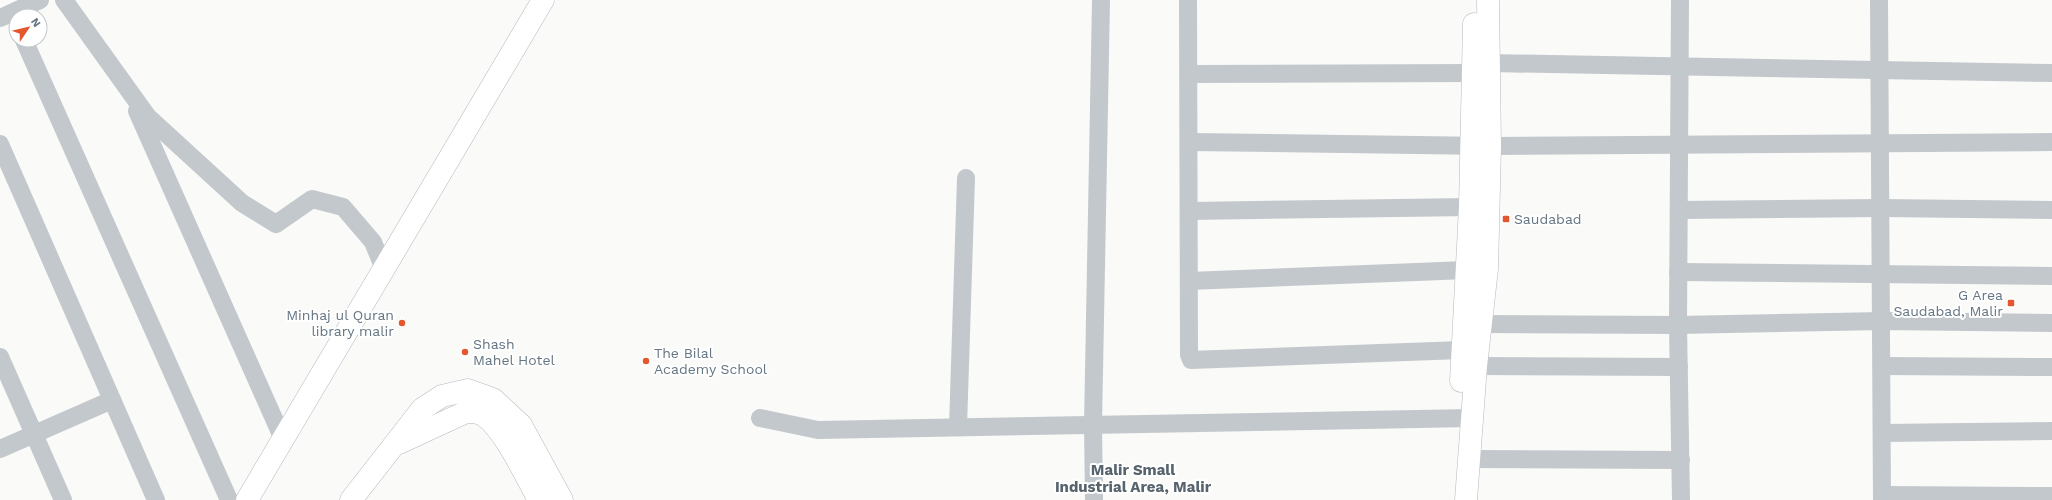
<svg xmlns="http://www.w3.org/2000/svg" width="2052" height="500" font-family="'Work Sans',sans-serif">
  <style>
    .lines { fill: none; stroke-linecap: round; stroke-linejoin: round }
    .secondary-casing { stroke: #b3babf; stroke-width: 23 }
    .street { stroke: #c3c8cc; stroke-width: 18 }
    .secondary { stroke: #fff; stroke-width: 22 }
    .poi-dot { fill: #e4572e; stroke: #fff; stroke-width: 1.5 }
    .labels { text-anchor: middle; stroke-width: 4; stroke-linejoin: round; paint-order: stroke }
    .poi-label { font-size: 14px; fill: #657683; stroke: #fff; text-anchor: start }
    .neighbourhood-label { font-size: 15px; font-weight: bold; fill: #57646e; stroke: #fff }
  </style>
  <rect width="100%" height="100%" fill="#fafaf8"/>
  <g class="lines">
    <defs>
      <g id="secondary">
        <polyline points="1461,381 1470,207 1474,24"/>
        <path d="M399 443 466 412C474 412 480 412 486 417 506 433 526 477 539 500"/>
        <polyline points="247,500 543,0"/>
        <polyline points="351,500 422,409 442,396 468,390 493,399 521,425 562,500"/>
        <polyline points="1466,500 1476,366 1487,269 1490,146 1488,0"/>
      </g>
    </defs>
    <!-- secondary casing -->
    <use href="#secondary" class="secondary-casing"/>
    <!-- street -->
    <g class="street">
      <polyline points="64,0 148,117 242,203 276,224 312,199 343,207 373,242 384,269"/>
      <polyline points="1188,0 1189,355 1191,360 1462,350"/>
      <polyline points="1680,0 1678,325 1681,500"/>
      <polyline points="1879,0 1882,500"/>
      <polyline points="0,18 40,0"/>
      <polyline points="24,40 229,500"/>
      <polyline points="1489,63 2052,73"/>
      <polyline points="1190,74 1473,73"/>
      <polyline points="137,111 283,439"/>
      <polyline points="1190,142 1490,146 2052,142"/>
      <polyline points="0,144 156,500"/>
      <polyline points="1679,210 1881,208 2052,210"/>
      <polyline points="1189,211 1470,207"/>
      <polyline points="1678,272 2052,276"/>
      <polyline points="1189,281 1467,270"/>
      <polyline points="1481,324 1678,325 1882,321 2052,323"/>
      <polyline points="0,357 63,500"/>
      <polyline points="1476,366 1679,367"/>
      <polyline points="1882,366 2052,367"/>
      <polyline points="760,418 818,430 1471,418"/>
      <polyline points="958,427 966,178"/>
      <polyline points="1882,433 2052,431"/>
      <polyline points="0,449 112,400"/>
      <polyline points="1469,459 1681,460"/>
      <polyline points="1882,495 2052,496"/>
      <polyline points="1094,500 1093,425 1101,0"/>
    </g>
    <!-- secondary -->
    <use href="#secondary" class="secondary"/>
  </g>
  <!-- markers -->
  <g class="poi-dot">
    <rect x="1502" y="215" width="8" height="8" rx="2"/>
    <rect x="2007" y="299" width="8" height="8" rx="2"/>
    <circle cx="402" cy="323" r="4"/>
    <circle cx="465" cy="352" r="4"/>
    <circle cx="646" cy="361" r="4"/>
  </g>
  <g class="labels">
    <!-- poi labels -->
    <g class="poi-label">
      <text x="1514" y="224">Saudabad</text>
      <text x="2003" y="300" text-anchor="end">G Area<tspan x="2003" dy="16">Saudabad, Malir</tspan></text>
      <text x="394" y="320" text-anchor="end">Minhaj ul Quran<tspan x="394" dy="16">library malir</tspan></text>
      <text x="473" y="349">Shash<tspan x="473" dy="16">Mahel Hotel</tspan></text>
      <text x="654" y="358">The Bilal<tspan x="654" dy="16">Academy School</tspan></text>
    </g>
    <!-- neighbourhood labels -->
    <g class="neighbourhood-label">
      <text x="1133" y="475">Malir Small<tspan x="1133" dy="17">Industrial Area, Malir</tspan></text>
    </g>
  </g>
  <!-- north arrow -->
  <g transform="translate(28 28) rotate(55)"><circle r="19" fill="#ffffff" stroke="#c1c8cd"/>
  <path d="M0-3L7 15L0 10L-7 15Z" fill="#e4572e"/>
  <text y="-6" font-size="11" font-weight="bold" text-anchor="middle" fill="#657683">N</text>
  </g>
</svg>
